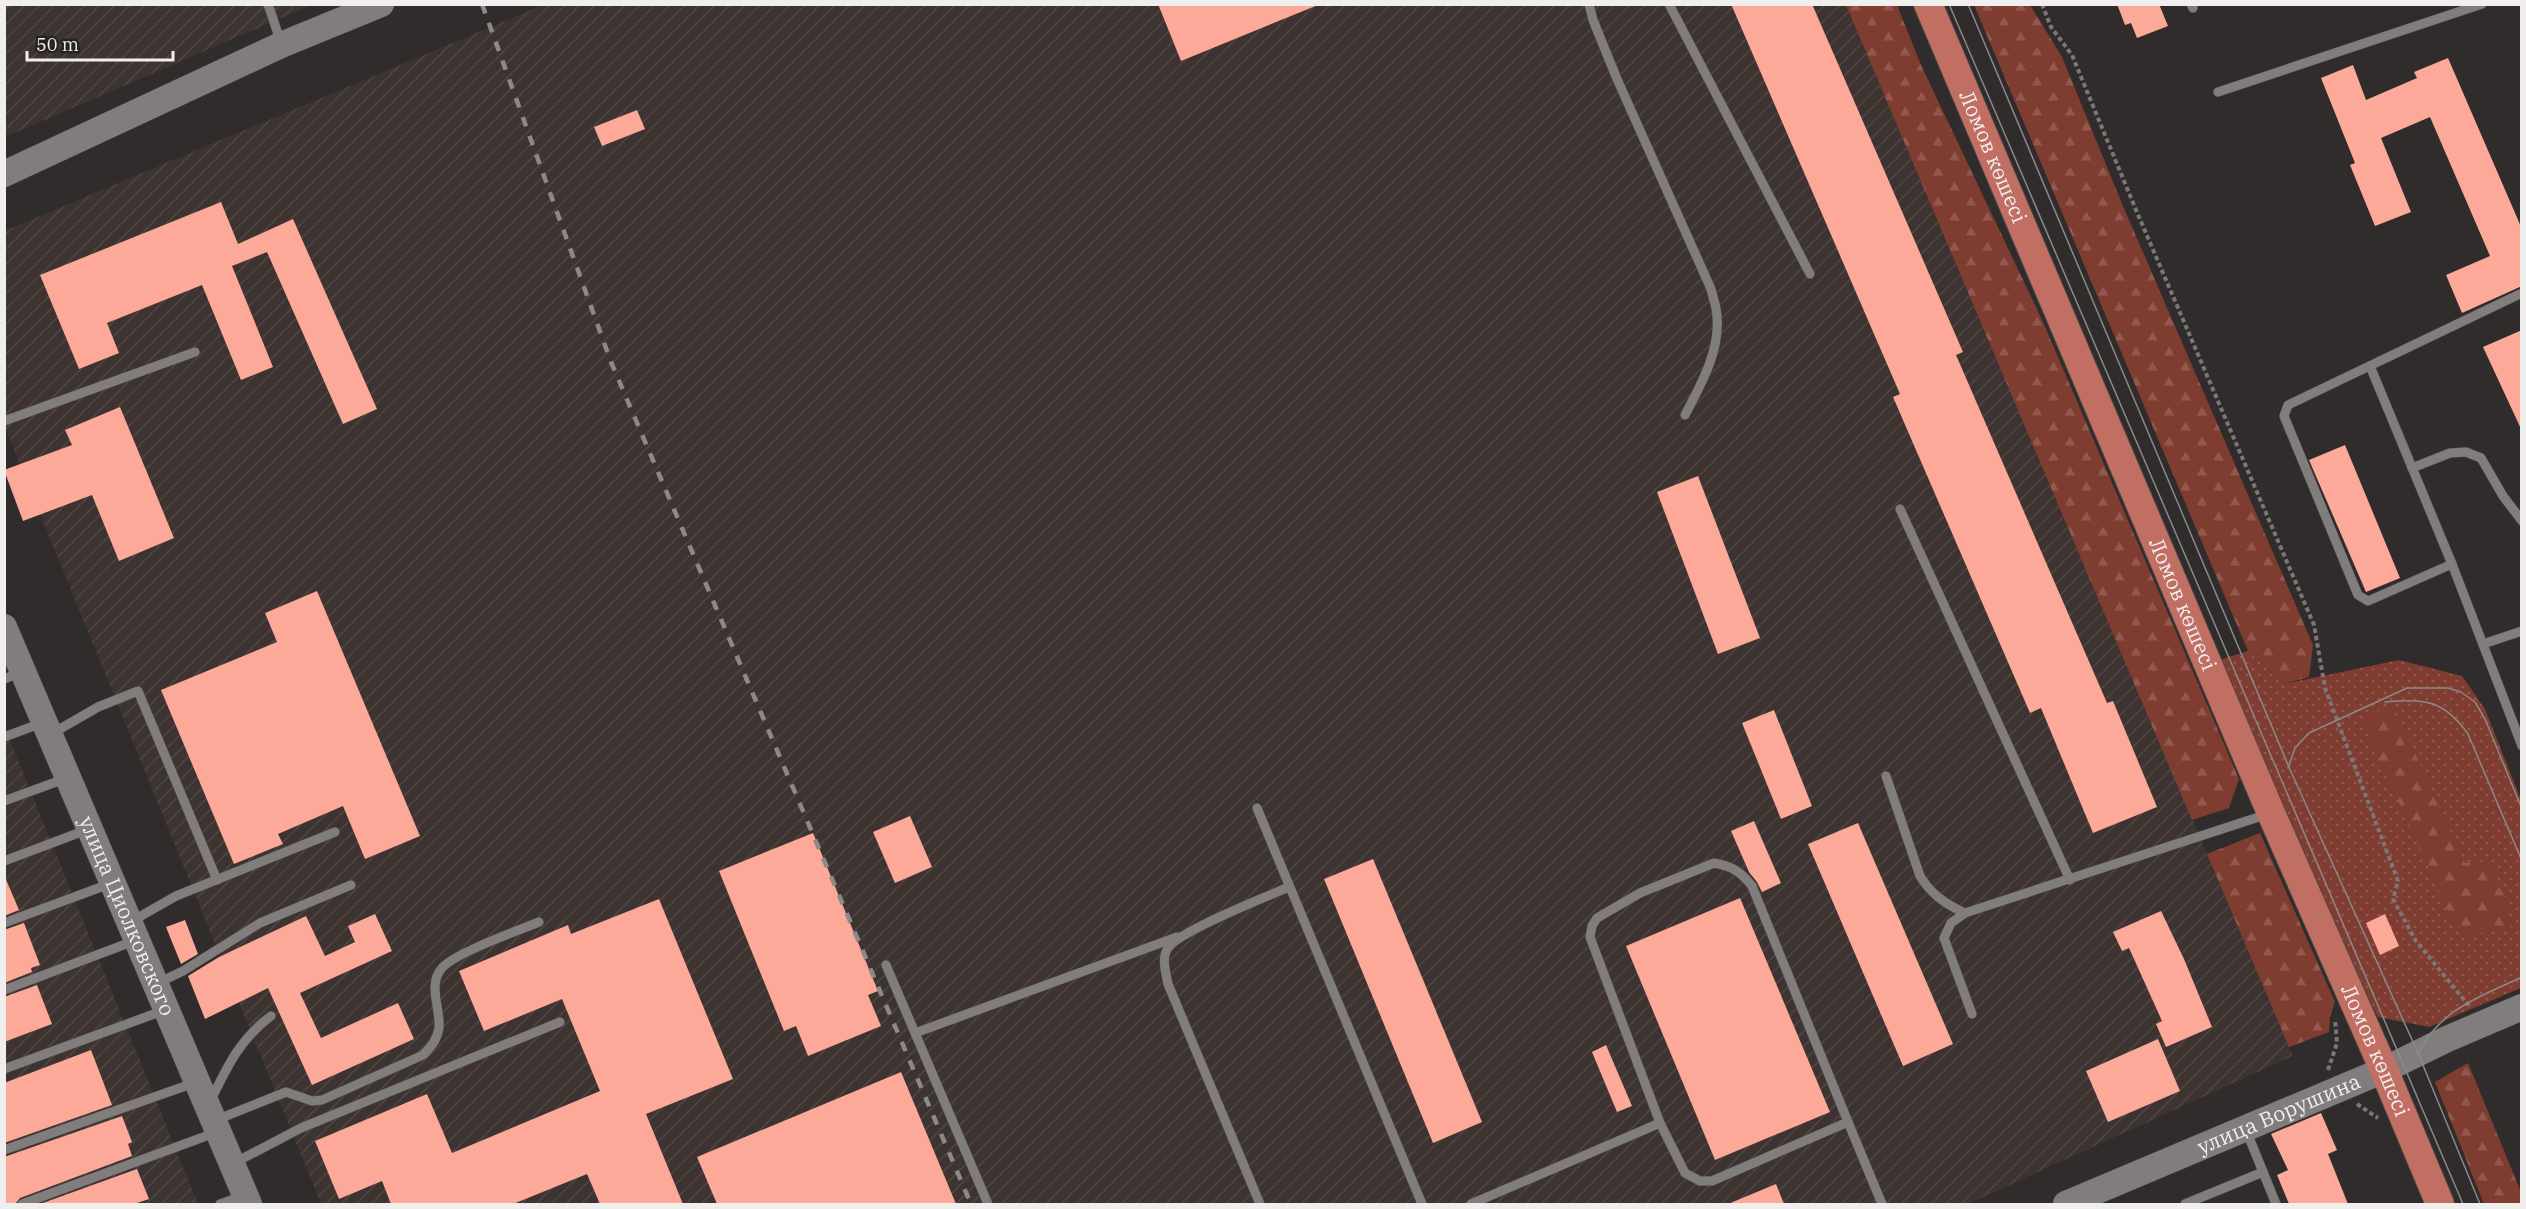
<svg xmlns="http://www.w3.org/2000/svg" width="2526" height="1209" font-family="'IBM Plex Serif',serif">
  <style>
    .industrial { fill: url(#industrial-furrows) }
    .grass { fill: url(#grass-dots) }
    .forest { fill: url(#forest-firs) }
    .building { fill: #fda999 }
    .lines { fill: none; stroke-linecap: round; stroke-linejoin: round }
    .lane-casing { stroke: #4b4948; stroke-width: 10 }
    .secondary-casing { stroke: #4b4948; stroke-width: 27 }
    .primary-casing { stroke: #4b4948; stroke-width: 30 }
    .path { stroke: #7a7776; stroke-width: 4; stroke-dasharray: 4.5 3; stroke-linecap: butt }
    .lane { stroke: #817d7c; stroke-width: 9 }
    .secondary { stroke: #817d7c; stroke-width: 26 }
    .primary { stroke: #c26f63; stroke-width: 28 }
    .tram { stroke: #8c8a89; stroke-width: 1.5 }
    .rail { stroke: #8c8a89; stroke-width: 4.5; stroke-dasharray: 10 10; stroke-linecap: butt }
    .labels { text-anchor: middle; stroke-width: 6; stroke-linejoin: round; paint-order: stroke }
    .street-label { font-size: 21px; fill: #f1efee; stroke: #252221 }
  </style>
  <defs>
    <pattern id="industrial-furrows" width="10" height="10" patternUnits="userSpaceOnUse" patternTransform="scale(1.5)"><rect width="10" height="10" fill="#3d3331"/><path d="M-1 1l2-2M0 10L10 0M9 11l2-2" fill="none" stroke="#504745"/></pattern>
    <pattern id="grass-dots" width="8" height="8" patternUnits="userSpaceOnUse" patternTransform="scale(1.5)"><rect width="8" height="8" fill="#7f3c31"/><path d="M2 2h.1M6 6h.1" fill="none" stroke="#92584f" stroke-width="1.8" stroke-linecap="round"/></pattern>
    <pattern id="forest-firs" width="22" height="20" patternUnits="userSpaceOnUse" patternTransform="scale(1.5)"><rect width="22" height="20" fill="#7f3c31"/><path d="M5 1l3.5 6h-7zM16 11l3.5 6h-7z" fill="#92584f"/></pattern>
  </defs>
  <rect width="100%" height="100%" fill="#2f2c2b"/>
  <!-- industrial -->
  <g class="industrial">
    <polygon points="5,5 312,5 5,137"/>
    <polygon points="543,5 1846,5 2293,1056 1968,1204 321,1204 5,428 4,231"/>
    <polygon points="5,728 198,1204 5,1204"/>
  </g>
  <!-- grass -->
  <polygon class="grass" points="2248,651 2284,684 2399,660 2462,676 2485,709 2521,800 2521,988 2429,1027 2378,1017 2340,948 2216,661"/>
  <!-- forest -->
  <g class="forest">
    <polygon points="1846,5 1897,5 1921,65 2043,322 2239,779 2229,808 2192,820"/>
    <polygon points="1974,5 2030,5 2062,57 2123,206 2313,645 2309,677 2284,684 2248,651"/>
    <polygon points="2395,709 2465,863 2488,861 2507,901 2512,932 2491,932 2460,937 2363,724 2380,710"/>
    <polygon points="2260,833 2335,1002 2330,1016 2329,1032 2289,1047 2207,854"/>
    <polygon points="2468,1063 2521,1192 2521,1204 2484,1204 2435,1082"/>
  </g>
  <!-- building -->
  <g class="building">
    <polygon points="1158,4 1318,4 1318,5 1181,61"/>
    <polygon points="1731,4 1812,4 1963,352 1956,355 2107,703 2113,701 2157,807 2093,833 2041,708 2030,713 1893,397 1900,394"/>
    <polygon points="2117,4 2159,4 2168,26 2137,38 2131,23 2125,25"/>
    <polygon points="2448,58 2522,229 2522,286 2462,313 2446,275 2490,256 2430,117 2381,138 2411,212 2375,226 2350,165 2355,163 2321,78 2353,65 2366,100 2417,78 2414,72"/>
    <polygon points="637,110 645,129 602,146 594,127"/>
    <polygon points="221,202 238,244 293,219 377,409 343,424 267,252 232,266 273,367 241,380 202,285 107,323 119,353 79,369 40,275"/>
    <polygon points="2522,330 2522,431 2483,347"/>
    <polygon points="120,407 174,538 119,561 92,495 23,521 4,470 72,445 65,430"/>
    <polygon points="2345,445 2400,578 2366,592 2309,460"/>
    <polygon points="1698,476 1760,638 1718,654 1657,492"/>
    <polygon points="317,591 420,836 365,859 343,806 278,834 283,844 234,864 161,690 277,642 265,613"/>
    <polygon points="1774,710 1812,806 1781,819 1742,723"/>
    <polygon points="910,816 932,867 895,883 873,832"/>
    <polygon points="1754,821 1781,883 1762,892 1757,882 1749,872 1731,831"/>
    <polygon points="1858,823 1953,1044 1903,1066 1808,844"/>
    <polygon points="813,833 878,991 868,995 881,1026 808,1056 796,1026 784,1031 719,871"/>
    <polygon points="1373,859 1482,1122 1433,1143 1324,879"/>
    <polygon points="4,875 19,910 4,916"/>
    <polygon points="1740,898 1830,1112 1715,1160 1626,946"/>
    <polygon points="659,899 733,1079 646,1114 683,1204 600,1204 587,1174 513,1204 391,1204 382,1181 339,1199 315,1141 427,1094 452,1153 600,1091 562,999 484,1031 459,971 568,925 571,934"/>
    <polygon points="2161,911 2184,959 2212,1027 2166,1047 2156,1024 2162,1021 2129,948 2122,951 2113,932"/>
    <polygon points="375,914 392,951 300,993 321,1038 398,1003 414,1039 312,1085 268,988 205,1019 188,976 219,957 306,916 325,956 355,942 348,926"/>
    <polygon points="2385,914 2399,946 2380,955 2366,923"/>
    <polygon points="185,920 198,954 181,964 166,927"/>
    <polygon points="24,923 40,965 31,968 32,972 4,983 4,930"/>
    <polygon points="37,985 52,1024 4,1042 4,997"/>
    <polygon points="2158,1039 2180,1091 2108,1122 2086,1071"/>
    <polygon points="1606,1045 1632,1106 1617,1112 1592,1052"/>
    <polygon points="91,1050 112,1105 4,1143 4,1083"/>
    <polygon points="901,1072 956,1204 717,1204 697,1157"/>
    <polygon points="2321,1113 2337,1150 2328,1154 2348,1204 2289,1204 2277,1175 2288,1170 2271,1134"/>
    <polygon points="122,1116 132,1142 128,1144 132,1156 20,1198 15,1204 4,1204 4,1157"/>
    <polygon points="137,1169 149,1199 134,1204 40,1204"/>
    <polygon points="1776,1184 1784,1204 1728,1204"/>
  </g>
  <g class="lines">
    <defs>
      <g id="lane">
        <polyline points="268,4 281,43"/>
        <path d="M1589 4 1593 20 1617 79 1711 289C1713 298 1717 308 1717 317 1720 352 1700 386 1685 415"/>
        <polyline points="1669,4 1810,274"/>
        <polyline points="2191,4 2193,8"/>
        <polyline points="2218,92 2482,4"/>
        <polyline points="2522,293 2288,405 2284,416 2358,595 2368,601 2452,564 2522,746"/>
        <polyline points="2370,366 2452,564"/>
        <polyline points="4,421 195,352"/>
        <polyline points="2412,468 2450,453 2466,452 2481,458 2503,496 2522,521"/>
        <polyline points="1900,509 2070,880"/>
        <polyline points="2483,644 2522,631"/>
        <polyline points="4,679 22,672"/>
        <polyline points="53,733 98,707 138,691 217,880"/>
        <polyline points="4,737 42,723"/>
        <path d="M1886 776 1920 876C1931 894 1945 904 1965 913"/>
        <polyline points="4,801 67,778"/>
        <polyline points="1257,808 1422,1204"/>
        <polyline points="4,861 89,829"/>
        <path d="M1714 863C1732 866 1741 872 1752 886L1848 1122 1712 1181H1700L1685 1173 1660 1123 1590 937 1592 926 1597 918 1640 893Z"/>
        <polyline points="132,921 176,896 335,832"/>
        <polyline points="4,923 112,883"/>
        <polyline points="886,965 988,1204"/>
        <polyline points="158,983 183,971 260,923 351,885"/>
        <polyline points="4,990 134,941"/>
        <polyline points="1972,1014 1944,938 1951,923 1965,913 2268,814"/>
        <polyline points="915,1033 1177,937"/>
        <polyline points="4,1069 165,1010"/>
        <path d="M210 1102C227 1067 239 1040 271 1016"/>
        <path d="M216 1120 286 1092 312 1101 322 1100 423 1055C431 1047 437 1040 439 1028 441 1009 427 985 442 968 455 953 517 931 539 922"/>
        <polyline points="1848,1122 1882,1204"/>
        <polyline points="2246,1130 2276,1204"/>
        <polyline points="4,1150 194,1083"/>
        <polyline points="234,1163 301,1128 560,1022"/>
        <polyline points="22,1204 217,1132"/>
        <polyline points="220,1204 243,1196"/>
        <path d="M1260 1204 1168 984C1166 973 1161 958 1168 948 1179 931 1266 897 1289 887"/>
        <polyline points="1471,1204 1660,1123"/>
        <polyline points="2185,1204 2263,1172"/>
      </g>
      <g id="secondary">
        <polyline points="4,174 281,45 381,4"/>
        <path id="s1" d="M4 627 249 1204"/>
        <path id="s2" d="M2066 1204 2384 1070 2447 1039 2522 1007"/>
      </g>
      <g id="primary">
        <path id="s3" d="M1928 4 2271 813 2384 1070 2440 1204"/>
      </g>
    </defs>
    <!-- lane casing -->
    <use href="#lane" class="lane-casing"/>
    <!-- secondary casing -->
    <use href="#secondary" class="secondary-casing"/>
    <!-- primary casing -->
    <use href="#primary" class="primary-casing"/>
    <!-- path -->
    <g class="path">
      <polyline points="2042,4 2051,27 2072,55 2136,210 2314,625 2325,688 2398,881 2393,899 2416,941 2470,1007"/>
      <polyline points="2328,1070 2337,1043 2335,1019"/>
      <polyline points="2357,1104 2378,1118"/>
    </g>
    <!-- lane -->
    <use href="#lane" class="lane"/>
    <!-- secondary -->
    <use href="#secondary" class="secondary"/>
    <!-- primary -->
    <use href="#primary" class="primary"/>
    <!-- tram -->
    <g class="tram">
      <polyline points="1949,4 2463,1204"/>
      <polyline points="1968,4 2288,765 2418,1053 2480,1204"/>
      <path d="M2385 702C2424 698 2444 700 2468 734L2522 861"/>
      <polyline points="2288,768 2295,748 2309,733 2407,688 2448,688 2461,692 2475,702 2485,719 2522,809"/>
      <path d="M2418 1053C2441 1009 2479 997 2522 977"/>
    </g>
    <!-- rail -->
    <polyline class="rail" points="482,4 611,362 971,1204"/>
  </g>
  <g class="labels">
    <!-- street labels -->
    <g class="street-label">
      <text dy="7" stroke="none"><textPath href="#s3" startOffset="166">Ломов көшесі</textPath></text>
      <text dy="7" stroke="none"><textPath href="#s3" startOffset="652">Ломов көшесі</textPath></text>
      <text dy="7" stroke="none"><textPath href="#s1" startOffset="314">улица Циолковского</textPath></text>
      <text dy="7" stroke="none"><textPath href="#s3" startOffset="1138">Ломов көшесі</textPath></text>
      <text dy="7" stroke="none"><textPath href="#s2" startOffset="231">улица Ворушина</textPath></text>
    </g>
  </g>
  <!-- border -->
  <rect width="2526" height="1209" fill="none" stroke="#f1efee" stroke-width="12"/>
  <!-- scale -->
  <path d="M27 51v9h146v-9" fill="none" stroke="#f1efee" stroke-width="3"/>
  <text x="36" y="51" font-size="18" fill="#f1efee" stroke="#252221" stroke-width="4.5" paint-order="stroke">50 m</text>
</svg>
